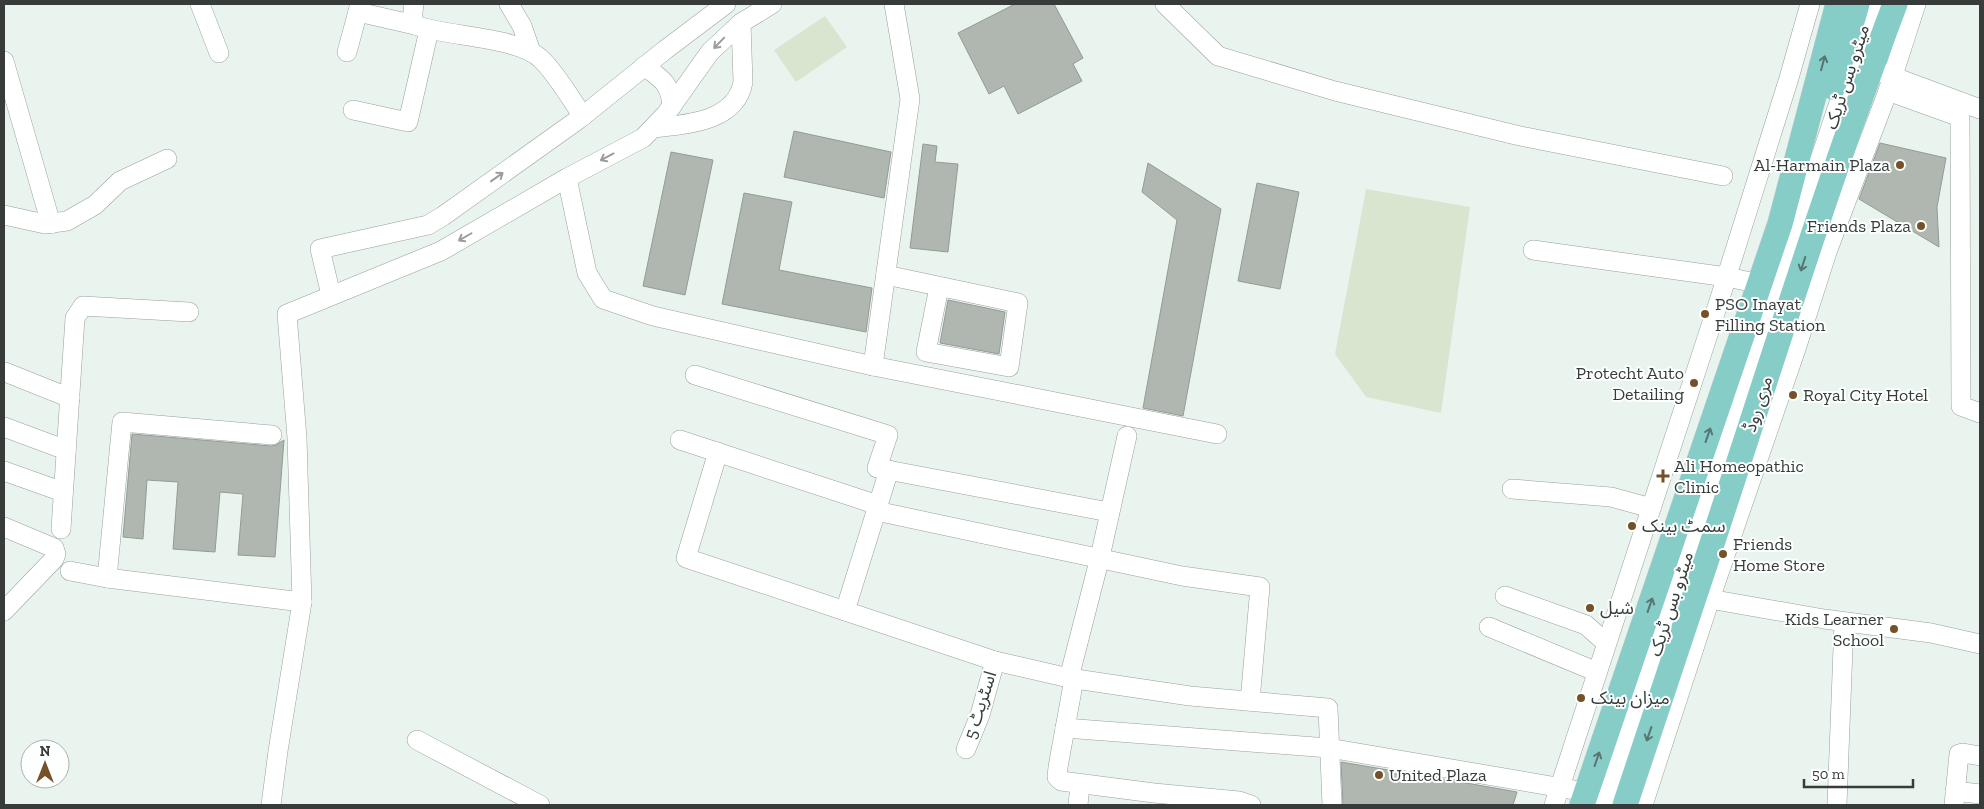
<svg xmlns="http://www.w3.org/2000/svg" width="1984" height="809" font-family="'Zilla Slab','Noto Sans Arabic',serif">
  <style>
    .green { fill: #dae5cf }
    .building { fill: #b0b7b1; stroke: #949b95 }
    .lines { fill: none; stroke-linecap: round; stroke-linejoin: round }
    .minor-casing { stroke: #97a09c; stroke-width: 20 }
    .major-casing { stroke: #cfd0cf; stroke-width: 26 }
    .minor { stroke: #fff; stroke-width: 19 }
    .major { stroke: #86cdc8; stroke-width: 25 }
    .oneway { stroke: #9b9d9c }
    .oneway2 { stroke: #577572 }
    .poi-dot { fill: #745129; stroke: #fdfffe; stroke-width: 2 }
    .labels { text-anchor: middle; stroke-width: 4; stroke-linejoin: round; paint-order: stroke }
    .street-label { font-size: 18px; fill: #373b39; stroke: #fdfffe }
    .poi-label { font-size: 18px; fill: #373b39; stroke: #fdfffe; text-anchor: start }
  </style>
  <rect width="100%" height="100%" fill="#eaf4ef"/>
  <!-- green -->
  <g class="green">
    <polygon points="825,16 847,47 796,82 774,50"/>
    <polygon points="1366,189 1470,207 1441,413 1366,397 1335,354"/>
  </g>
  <!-- building -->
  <g class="building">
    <polygon points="1015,4 1054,4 1083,58 1073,64 1082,81 1018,114 1004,86 989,94 958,33"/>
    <polygon points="794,131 891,152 884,198 784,177"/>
    <polygon points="1880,143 1946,158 1937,207 1939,247 1859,199"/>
    <polygon points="923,144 937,146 935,162 958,164 948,252 910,248"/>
    <polygon points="671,152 713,160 685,295 643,286"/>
    <polygon points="1148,163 1221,209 1183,416 1143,408 1177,220 1142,192"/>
    <polygon points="1257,183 1299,192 1280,289 1238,281"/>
    <polygon points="744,193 792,202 779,270 872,288 866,332 722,304"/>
    <polygon points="948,300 1005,312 999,354 940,343"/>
    <polygon points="132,434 271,446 276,445 284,440 275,557 238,555 243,494 220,492 215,552 173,549 178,482 147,480 143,539 123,537"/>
    <polygon points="1341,762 1472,784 1517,792 1513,805 1343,805"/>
  </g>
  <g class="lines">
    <defs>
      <g id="minor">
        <polyline points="200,4 219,53"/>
        <path d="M414 4 412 20 415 25C447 37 521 37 542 60 558 76 570 98 583 116"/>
        <polyline points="509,4 522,26 531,52"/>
        <polyline points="1165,4 1218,56 1335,91 1520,136 1723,176"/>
        <polyline points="358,12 415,25"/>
        <polyline points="347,52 360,4"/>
        <polyline points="4,61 51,224"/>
        <path d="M644 66C662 79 670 83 672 106"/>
        <polyline points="1883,73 1980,109"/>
        <polyline points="1888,91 1960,117 1961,406 1980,413"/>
        <polyline points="353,110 408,122 429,30"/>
        <path d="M654 128C687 124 736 122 743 82L741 23"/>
        <polyline points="567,178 587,273 603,299 653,316 873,366 1217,434"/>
        <polyline points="4,215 45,224 67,221 95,205 120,181 167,159"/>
        <polyline points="1533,250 1727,277 1760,284"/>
        <polyline points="886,275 1018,303 1009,367 926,352 939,287"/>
        <polyline points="331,295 320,249 428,225 443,216 579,119 665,50 726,4"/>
        <polyline points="873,366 910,99 894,4"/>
        <polyline points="5,372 70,398"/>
        <polyline points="695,375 888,435 877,468 1109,512"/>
        <polyline points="4,427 66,450"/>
        <polyline points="680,440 878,505"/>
        <polyline points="718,452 686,558 995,661 1069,678 1190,696 1328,708 1332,805"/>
        <polyline points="4,471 63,492"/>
        <polyline points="1512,489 1611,497 1651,508"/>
        <polyline points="876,511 1182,576 1260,587 1250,701"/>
        <polyline points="4,527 54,548 56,554 54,559 4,611"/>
        <polyline points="61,529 75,318 83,306 189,312"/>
        <polyline points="70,571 107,578 302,602"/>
        <polyline points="107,578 122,422 272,435"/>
        <polyline points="1505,596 1586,625 1606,643"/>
        <polyline points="1698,597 1824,619 1931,633 1980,644"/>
        <polyline points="845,611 889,470"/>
        <polyline points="1489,627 1597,672"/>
        <polyline points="1069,678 1100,557 1127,436"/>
        <polyline points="1074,679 1058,767 1057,777 1061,781 1154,793 1239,801 1251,805"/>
        <polyline points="1065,728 1329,748 1586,792"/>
        <polyline points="417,740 540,805"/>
        <polyline points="966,749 980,715 995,661"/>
        <polyline points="1955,791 1980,794"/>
        <polyline points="271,805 278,751 302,602 297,438 287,314 441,251 567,178 643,138 666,114 710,52 741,23 772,4"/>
        <polyline points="1078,805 1080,784"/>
        <polyline points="1554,805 1720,298 1789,78 1810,4"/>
        <polyline points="1604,805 1872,4"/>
        <polyline points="1643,805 1710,599 1796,349 1827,252 1888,91 1916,4"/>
        <polyline points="1837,805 1844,622"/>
        <polyline points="1954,805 1959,754 1963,753 1980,756"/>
      </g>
      <g id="major">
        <polyline points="1833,87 1857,4"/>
        <polyline points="1582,805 1780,224 1838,4"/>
        <path d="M1625 805C1665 686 1705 566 1744 446 1792 298 1840 149 1895 4"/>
      </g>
    </defs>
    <!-- minor casing -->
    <use href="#minor" class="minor-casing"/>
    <!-- major casing -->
    <use href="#major" class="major-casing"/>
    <!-- minor -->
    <use href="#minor" class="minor"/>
    <!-- major -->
    <use href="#major" class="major"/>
  </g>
  <!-- one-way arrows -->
  <defs><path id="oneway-shaft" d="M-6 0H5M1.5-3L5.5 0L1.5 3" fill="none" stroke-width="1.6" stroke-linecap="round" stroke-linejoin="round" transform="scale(1.25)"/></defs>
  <g class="oneway">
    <use href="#oneway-shaft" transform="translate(719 43) rotate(134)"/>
    <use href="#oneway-shaft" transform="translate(607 157) rotate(152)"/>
    <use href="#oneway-shaft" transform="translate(497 177) rotate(-36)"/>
    <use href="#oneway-shaft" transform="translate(465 237) rotate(150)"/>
  </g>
  <g class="oneway2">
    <use href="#oneway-shaft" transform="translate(1823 63) rotate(-75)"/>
    <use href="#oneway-shaft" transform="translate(1803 264) rotate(108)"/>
    <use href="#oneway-shaft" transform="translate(1708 435) rotate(-71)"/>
    <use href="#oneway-shaft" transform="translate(1650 605) rotate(-71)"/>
    <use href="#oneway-shaft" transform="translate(1649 734) rotate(109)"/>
    <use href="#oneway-shaft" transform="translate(1597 759) rotate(-71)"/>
  </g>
  <!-- markers -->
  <g class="poi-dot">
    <circle cx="1900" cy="165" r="5"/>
    <circle cx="1921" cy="226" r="5"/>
    <circle cx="1705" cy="314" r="5"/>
    <circle cx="1694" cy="383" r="5"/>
    <circle cx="1793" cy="395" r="5"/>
    <path d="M1660.5 468.5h5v5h5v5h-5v5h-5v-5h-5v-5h5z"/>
    <circle cx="1632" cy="526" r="5"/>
    <circle cx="1723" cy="554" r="5"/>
    <circle cx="1590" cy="608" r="5"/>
    <circle cx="1894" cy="629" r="5"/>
    <circle cx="1581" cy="698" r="5"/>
    <circle cx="1379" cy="775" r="5"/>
  </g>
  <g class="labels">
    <!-- street labels -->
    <g class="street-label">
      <text transform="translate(1847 77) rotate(-72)" y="6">میٹرو بس ٹریک</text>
      <text transform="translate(1758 404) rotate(-72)" y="6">مری روڈ</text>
      <text transform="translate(1671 604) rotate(-72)" y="6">میٹرو بس ٹریک</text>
      <text transform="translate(980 705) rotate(-72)" y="6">اسٹریٹ 5</text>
    </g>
    <!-- poi labels -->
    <g class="poi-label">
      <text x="1890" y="171" text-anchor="end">Al-Harmain Plaza</text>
      <text x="1911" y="232" text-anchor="end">Friends Plaza</text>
      <text x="1715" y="310">PSO Inayat<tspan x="1715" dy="21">Filling Station</tspan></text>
      <text x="1684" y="379" text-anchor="end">Protecht Auto<tspan x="1684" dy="21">Detailing</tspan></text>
      <text x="1803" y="401">Royal City Hotel</text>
      <text x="1674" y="472">Ali Homeopathic<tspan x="1674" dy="21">Clinic</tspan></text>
      <text x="1642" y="532">سمٹ بینک</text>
      <text x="1733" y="550">Friends<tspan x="1733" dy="21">Home Store</tspan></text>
      <text x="1600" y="614">شیل</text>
      <text x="1884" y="625" text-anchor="end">Kids Learner<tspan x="1884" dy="21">School</tspan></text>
      <text x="1591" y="704">میزان بینک</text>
      <text x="1389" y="781">United Plaza</text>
    </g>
  </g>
  <!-- border -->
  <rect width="1984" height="809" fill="none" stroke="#373b39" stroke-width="10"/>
  <!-- north arrow -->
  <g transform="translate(45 764)"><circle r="24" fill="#fdfffe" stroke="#aeb1af"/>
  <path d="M0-4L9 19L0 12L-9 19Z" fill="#745129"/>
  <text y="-8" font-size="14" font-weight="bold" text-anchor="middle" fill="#373b39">N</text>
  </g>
  <!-- scale -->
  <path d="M1804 779v8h109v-8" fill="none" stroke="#373b39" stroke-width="2.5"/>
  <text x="1812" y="779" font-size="15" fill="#373b39" stroke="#fdfffe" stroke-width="4" paint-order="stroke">50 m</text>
</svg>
